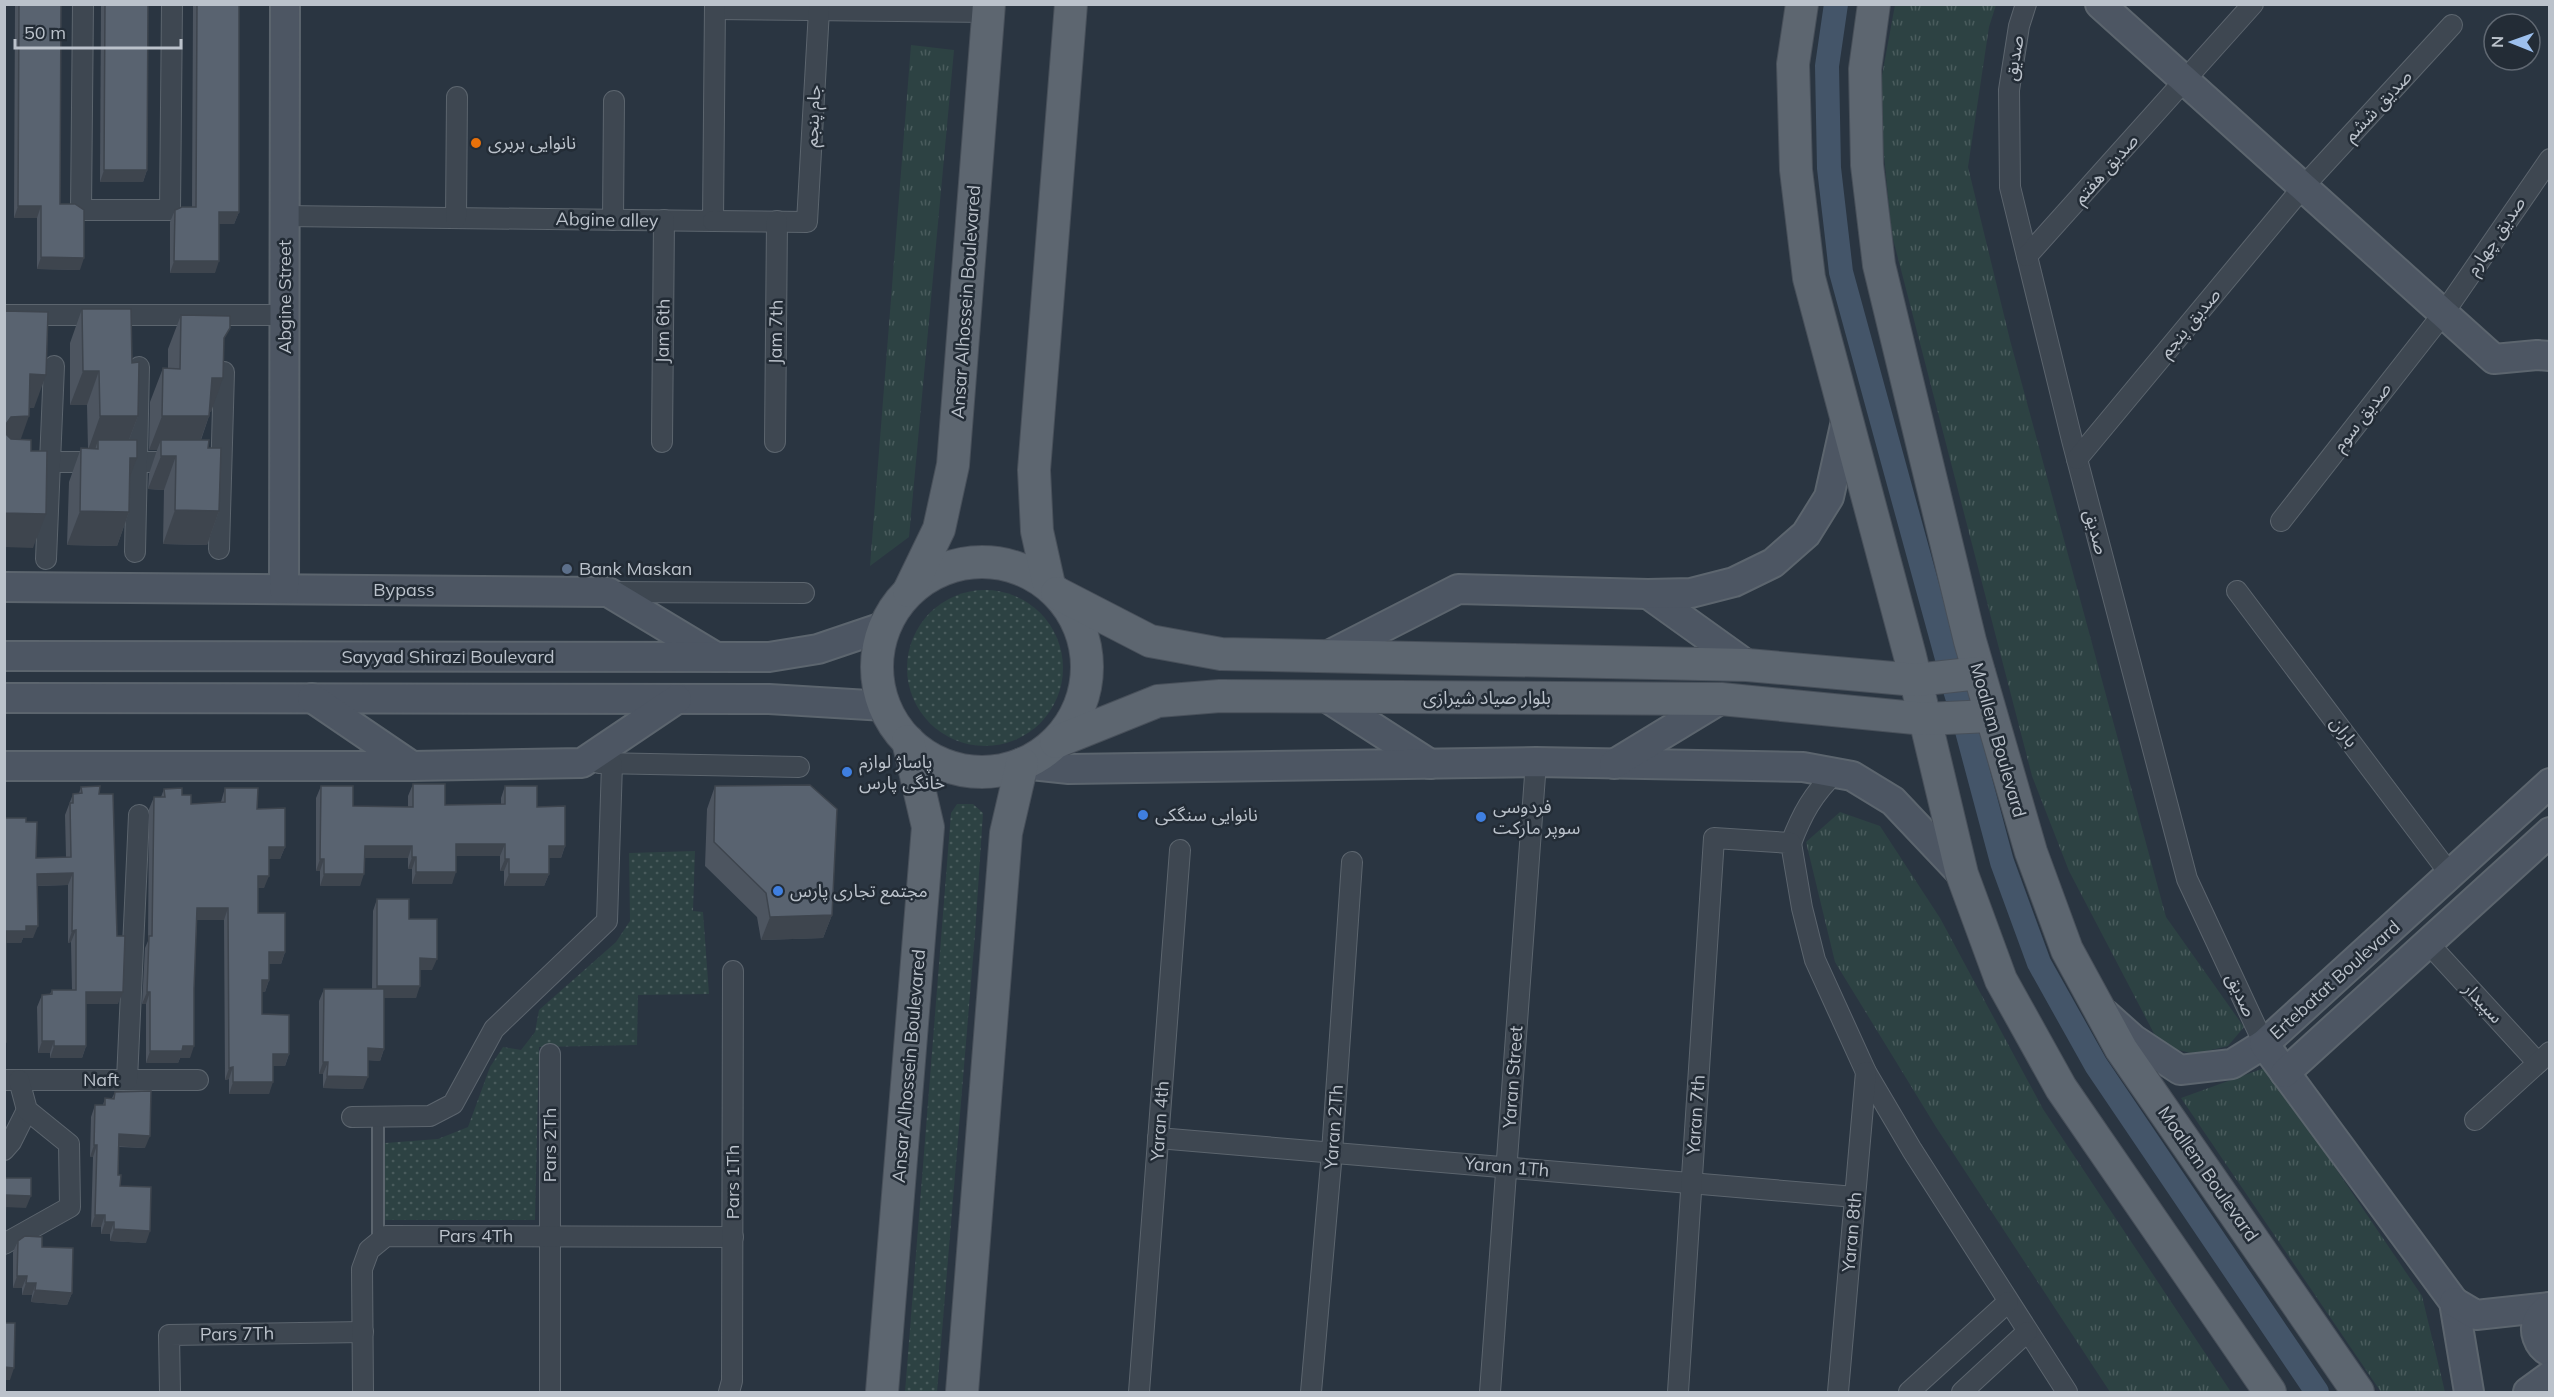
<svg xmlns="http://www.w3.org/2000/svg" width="2554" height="1397" font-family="Mulish,'Noto Sans Arabic',sans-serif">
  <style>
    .grass { fill: url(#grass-dots) }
    .park { fill: url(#park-tufts) }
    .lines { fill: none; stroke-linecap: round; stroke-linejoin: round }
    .canal { stroke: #445569; stroke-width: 24 }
    .lane-casing { stroke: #5c656e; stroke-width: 14 }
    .street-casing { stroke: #5c656e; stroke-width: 22 }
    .secondary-casing { stroke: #5c656e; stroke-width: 32 }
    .primary-casing { stroke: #48505a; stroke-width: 34 }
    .lane { stroke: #3e4751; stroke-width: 10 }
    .street { stroke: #3e4751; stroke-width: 20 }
    .secondary { stroke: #4d5663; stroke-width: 28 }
    .primary { stroke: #5d6670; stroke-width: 32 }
    .wall { fill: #4d5560 }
    .shaded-wall { fill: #3e454e }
    .building { fill: #596370; stroke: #3e454e; stroke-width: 1.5 }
    .food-dot { fill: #e8710a; stroke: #232c36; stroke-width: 2 }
    .service-dot { fill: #5c6f8a; stroke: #232c36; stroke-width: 2 }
    .shop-dot { fill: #3f7fe0; stroke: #232c36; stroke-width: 2 }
    .labels { text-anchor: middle; stroke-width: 5; stroke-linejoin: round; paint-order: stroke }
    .street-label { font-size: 18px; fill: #bbc2cb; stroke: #232c36 }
    .poi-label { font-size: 18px; fill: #bbc2cb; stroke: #232c36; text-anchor: start }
  </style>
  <defs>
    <pattern id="grass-dots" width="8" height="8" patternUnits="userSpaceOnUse" patternTransform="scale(1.5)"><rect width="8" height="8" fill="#2d4243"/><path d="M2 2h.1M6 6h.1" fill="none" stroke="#4a5c5d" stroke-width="1.8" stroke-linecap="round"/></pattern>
    <pattern id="park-tufts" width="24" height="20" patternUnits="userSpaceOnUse" patternTransform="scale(1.5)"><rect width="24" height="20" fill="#2d4243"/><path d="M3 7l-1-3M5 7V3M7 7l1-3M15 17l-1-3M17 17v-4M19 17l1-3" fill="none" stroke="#4a5c5d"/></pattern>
  </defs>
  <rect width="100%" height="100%" fill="#2a3541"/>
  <!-- grass -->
  <g class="grass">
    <circle cx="985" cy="668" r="78"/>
    <polygon points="957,804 973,804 983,813 975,934 937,1392 905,1392 951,813"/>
    <polygon points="695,851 693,911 703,912 709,994 638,995 637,1045 539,1047 535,1220 382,1220 385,1143 438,1139 468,1127 490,1067 503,1047 521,1050 535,1032 539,1010 616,942 630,921 629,853"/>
  </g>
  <!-- park -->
  <g class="park">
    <polygon points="1895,5 1996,5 1989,27 1968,167 2010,340 2166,917 2244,1027 2228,1046 2194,1054 2160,1045 2069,871 2032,776 1892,235 1878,97"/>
    <polygon points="911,45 954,50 909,537 870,566"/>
    <polygon points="1840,812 1880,826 1940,918 2043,1109 2231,1392 2110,1392 1936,1127 1835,962 1806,842"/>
    <polygon points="2267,1067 2422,1296 2445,1392 2381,1392 2181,1098"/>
  </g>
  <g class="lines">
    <!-- canal -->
    <g class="canal">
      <polyline points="1836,4 1827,66 1829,168 1841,272 1948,662"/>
      <polyline points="1955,690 1959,703"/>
      <polyline points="1967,731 2002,862 2039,963 2096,1065 2317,1392"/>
    </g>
    <defs>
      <polyline id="lane" points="378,1117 378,1242"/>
      <g id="street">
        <polyline points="83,4 81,210 170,210 172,4"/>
        <polyline points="2026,4 2019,26 2009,90 2010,187 2072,440 2187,879 2264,1044"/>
        <polyline points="715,9 988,12"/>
        <polyline points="285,216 713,221 715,4"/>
        <polyline points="456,218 457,97"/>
        <polyline points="613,220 614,101"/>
        <polyline points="713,221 807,222 819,10"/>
        <polyline points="2027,256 2253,4"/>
        <polyline points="4,315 285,315"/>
        <polyline points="662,442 664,220"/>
        <polyline points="775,442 777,221"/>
        <polyline points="2077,459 2303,187 2452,25"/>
        <polyline points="4,462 221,462"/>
        <polyline points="2281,521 2443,314 2550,159"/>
        <polyline points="219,549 224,372"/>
        <polyline points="135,552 139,367"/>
        <polyline points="46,559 54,366"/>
        <polyline points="2237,591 2450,874"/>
        <polyline points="610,592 804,593"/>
        <polyline points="599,763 799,767"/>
        <path d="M1791 843C1802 814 1813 794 1835 773"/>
        <polyline points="2428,943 2538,1063"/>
        <polyline points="550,1054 550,1392"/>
        <polyline points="4,1080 198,1080"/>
        <polyline points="127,1080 139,815"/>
        <polyline points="352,1117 430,1116 453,1104 494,1029 607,921 612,764"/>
        <polyline points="2475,1120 2550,1052"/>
        <polyline points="1158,1138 1855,1197"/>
        <polyline points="4,1150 11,1142 27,1110"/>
        <polyline points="4,1244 70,1207 69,1144 27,1110 19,1080"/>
        <polyline points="170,1392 169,1335 363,1332"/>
        <polyline points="363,1392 362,1269 369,1250 386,1236 733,1237"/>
        <polyline points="729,1392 732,1381 733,971"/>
        <polyline points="1139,1392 1180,850"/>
        <polyline points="1311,1392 1332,1152 1352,862"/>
        <polyline points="1490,1392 1536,762"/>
        <polyline points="1678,1392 1714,838 1791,843 1802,908 1815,960 1866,1072 1912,1150 2067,1392"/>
        <polyline points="1838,1392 1866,1072"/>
        <polyline points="1909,1392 2008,1302"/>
        <polyline points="1962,1392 2027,1332"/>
      </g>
      <g id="secondary">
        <polyline points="2100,4 2494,359 2537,355 2550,356"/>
        <polyline points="4,587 608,592 716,657"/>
        <polyline points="284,589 285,4"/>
        <polyline points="1648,594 1747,665"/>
        <polyline points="4,656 769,657 818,649 886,626"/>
        <polyline points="1327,656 1458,589 1648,594 1691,593 1734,582 1773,563 1806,534 1829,497 1846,421"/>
        <polyline points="1326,697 1430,764"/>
        <polyline points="4,698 769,699 885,706"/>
        <polyline points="312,698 412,766"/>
        <polyline points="1022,764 1069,769 1536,762 1803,767 1852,776 1893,801 1962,874"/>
        <polyline points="1614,764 1721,699"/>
        <polyline points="4,766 412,766 582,763 677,699"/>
        <polyline points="2105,1014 2133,1039 2180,1070 2232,1064 2264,1044 2550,783"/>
        <polyline points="2264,1044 2454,1302 2469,1392"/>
        <polyline points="2285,1073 2550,832"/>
        <polyline points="2454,1302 2476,1315 2550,1307"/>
        <path d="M2550 1307C2546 1310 2541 1314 2539 1318 2532 1330 2538 1346 2550 1352"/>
        <polyline points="2528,1392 2550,1376"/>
      </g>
      <g id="primary">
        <polyline points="1802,4 1793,64 1796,170 1809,278 1910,656 1962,874 2001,980 2061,1088 2270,1392"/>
        <polyline points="1874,4 1865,69 1867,165 1879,265 1970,641 2031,852 2067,950 2121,1049 2358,1392"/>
        <circle cx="982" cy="667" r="105"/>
        <polyline points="1049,585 1037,531 1034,470 1071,4"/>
        <polyline points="909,591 939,529 953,465 989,4"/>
        <polyline points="1057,593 1150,641 1221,654 1747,665 1916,680 1979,673"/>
        <polyline points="1056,742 1158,701 1220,696 1721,699 1925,719 1990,716"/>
        <polyline points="882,1392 928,827 908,741"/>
        <polyline points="962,1392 1006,833 1022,764"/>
      </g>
    </defs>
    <!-- lane casing -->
    <use href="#lane" class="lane-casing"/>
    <!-- street casing -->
    <use href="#street" class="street-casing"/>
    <!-- secondary casing -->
    <use href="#secondary" class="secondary-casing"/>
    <!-- primary casing -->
    <use href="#primary" class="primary-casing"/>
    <!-- lane -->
    <use href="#lane" class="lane"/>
    <!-- street -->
    <use href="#street" class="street"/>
    <!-- secondary -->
    <use href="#secondary" class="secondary"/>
    <!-- primary -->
    <use href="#primary" class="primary"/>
  </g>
  <!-- wall -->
  <g class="wall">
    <polygon points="15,4 61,4 60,204 80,270 37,269 37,218 14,218"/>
    <polygon points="101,4 148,4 147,170 143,182 100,182"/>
    <polygon points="193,4 239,4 239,212 234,224 219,224 215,273 170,273 170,222 175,210 192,207"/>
    <polygon points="82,309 132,363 138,416 129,440 129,512 117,546 67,545 69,482 81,448 88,449 87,405 70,405 70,343"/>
    <polygon points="181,315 224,343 211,412 210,412 209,416 201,440 208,448 219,511 207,545 163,544 164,490 148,489 149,474 157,450 149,450 150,402 163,368 168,368 168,349"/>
    <polygon points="413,784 445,805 501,804 501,798 505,786 537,807 565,846 561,858 549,858 549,874 544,886 504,886 504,871 500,871 500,856 456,856 452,884 412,884 412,869 408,869 408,858 364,858 360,886 320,886 320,871 316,871 316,798 321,786 353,806 408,807 408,796"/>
    <polygon points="715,786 832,915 823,938 761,940 757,917 705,866 707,809"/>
    <polygon points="81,787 99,794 118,1004 86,1004 86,1046 82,1058 50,1058 50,1053 38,1053 37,1007 42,995 50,994 52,990 72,990 71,942 68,943 68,885 37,886 33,938 23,938 21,943 6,943 6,1042 4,1045 4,818 26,822 36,858 66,857 65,815 73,794 79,793"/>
    <polygon points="225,788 257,809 285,847 280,859 269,859 264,888 258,888 258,913 285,952 281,964 269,964 269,980 265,992 262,992 262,1014 289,1054 285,1066 273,1066 269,1094 229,1094 229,1079 225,1080 224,920 197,920 190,1058 180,1058 178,1063 146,1063 146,1004 142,1004 145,948 148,941 149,809 154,797 161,797 164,789 182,795 191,804 221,802"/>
    <polygon points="377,899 409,919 432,970 420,970 416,998 384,998 384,1049 380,1061 368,1060 363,1089 323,1088 323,1074 319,1074 319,1001 324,989 372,989 373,911"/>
    <polygon points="115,1092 145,1148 119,1147 118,1175 120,1186 146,1243 110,1241 110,1234 101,1234 101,1227 91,1227 93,1157 90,1157 91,1117 95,1105 103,1105 105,1098 112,1098"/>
    <polygon points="18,1241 42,1247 72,1293 67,1305 31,1302 32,1295 22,1295 22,1288 13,1288 13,1252"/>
  </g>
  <!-- shaded-wall -->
  <g class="shaded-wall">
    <polygon points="104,170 147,170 143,182 100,182"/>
    <polygon points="18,206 41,206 37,218 14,218"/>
    <polygon points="219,212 239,212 234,224 215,224"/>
    <polygon points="41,257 84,258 80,270 37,269"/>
    <polygon points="174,261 219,261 215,273 170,273"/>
    <polygon points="83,371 99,371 87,405 70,405"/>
    <polygon points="30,374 46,375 34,408 17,408"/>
    <polygon points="212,378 223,378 211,412 200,412"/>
    <polygon points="29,416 17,450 4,451 4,427 11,417"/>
    <polygon points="100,416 138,416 125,450 98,440 95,450 88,450"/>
    <polygon points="162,416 209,416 197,450 161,440 157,450 149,450"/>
    <polygon points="161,456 176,456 164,490 148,489"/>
    <polygon points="130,458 137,458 124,492"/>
    <polygon points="175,510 219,511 207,545 163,544"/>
    <polygon points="80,511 129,512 117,546 67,545"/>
    <polygon points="4,513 46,514 33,548 4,547"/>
    <polygon points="456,844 505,844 500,856 452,856"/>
    <polygon points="365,846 412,846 408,858 360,858"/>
    <polygon points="549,846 565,846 561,858 545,858"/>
    <polygon points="269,847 285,847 280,859 264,859"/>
    <polygon points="412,857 416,857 412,869 408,869"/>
    <polygon points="320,859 324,859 320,871 316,871"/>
    <polygon points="505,859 509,859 504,871 500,871"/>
    <polygon points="416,872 456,872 452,884 412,884"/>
    <polygon points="73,873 68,885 33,886 37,874"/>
    <polygon points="324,874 364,874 360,886 320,886"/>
    <polygon points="509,874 549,874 544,886 504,886"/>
    <polygon points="258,876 269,876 264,888 254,888"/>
    <polygon points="197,908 228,908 224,920 193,920"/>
    <polygon points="832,915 823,938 761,940 770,917"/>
    <polygon points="26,926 38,926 33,938 23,938 21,943 4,943 4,931"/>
    <polygon points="76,930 71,942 68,943 72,931"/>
    <polygon points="269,952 285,952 281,964 265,964"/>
    <polygon points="420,958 437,959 432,970 416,970"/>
    <polygon points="262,980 269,980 265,992 257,992"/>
    <polygon points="377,986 420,986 416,998 372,998"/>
    <polygon points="86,992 123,992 118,1004 81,1004"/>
    <polygon points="147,992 150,992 146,1004 142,1004"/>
    <polygon points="42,1041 54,1041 50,1053 38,1053"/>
    <polygon points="54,1046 86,1046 82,1058 50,1058"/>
    <polygon points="183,1046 194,1046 190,1058 180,1058 178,1063 146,1063 150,1051"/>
    <polygon points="368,1048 384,1049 380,1061 363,1060"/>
    <polygon points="273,1054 289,1054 285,1066 269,1066"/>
    <polygon points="323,1062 328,1062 323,1074 319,1074"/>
    <polygon points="233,1067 229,1079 225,1080 229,1068"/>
    <polygon points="327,1076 368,1077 363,1089 323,1088"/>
    <polygon points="233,1082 273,1082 269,1094 229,1094"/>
    <polygon points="119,1134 150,1136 145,1148 115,1146"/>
    <polygon points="94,1145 97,1145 93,1157 90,1157"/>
    <polygon points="6,1195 31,1196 26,1208 4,1207"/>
    <polygon points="95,1215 105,1215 101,1227 91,1227"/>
    <polygon points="105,1222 114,1222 110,1234 101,1234"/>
    <polygon points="114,1229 150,1231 146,1243 110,1241"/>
    <polygon points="17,1276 27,1276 22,1288 13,1288"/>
    <polygon points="26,1283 36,1283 32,1295 22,1295"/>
    <polygon points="35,1290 72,1293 67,1305 31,1302"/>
    <polygon points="4,1367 14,1368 10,1380 4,1380"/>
  </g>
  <!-- building -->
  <g class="building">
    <polygon points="19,4 61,4 60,204 75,204 84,210 84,258 41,257 41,206 18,206"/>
    <polygon points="105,4 148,4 147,170 104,170"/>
    <polygon points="197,4 239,4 239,212 219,212 219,261 174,261 175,210 182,207 196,207"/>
    <polygon points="82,309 131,309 132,363 139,362 138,416 100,416 99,371 83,371"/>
    <polygon points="4,311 48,312 46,375 30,374 29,416 11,417 4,427"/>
    <polygon points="181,315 230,316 230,328 224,338 223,378 212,378 209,416 162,416 163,368 180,369"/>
    <polygon points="4,428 6,434 11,439 31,440 31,451 47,451 46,514 4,513"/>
    <polygon points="98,440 137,440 137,458 130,458 129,512 80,511 81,448 98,449"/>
    <polygon points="161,440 209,440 208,448 221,448 219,511 175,510 176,456 161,456"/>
    <polygon points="413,784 445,784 445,805 505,804 505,786 537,786 537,807 565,806 565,846 549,846 549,874 509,874 509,859 505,859 505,844 456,844 456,872 416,872 416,857 412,857 412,846 365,846 364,874 324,874 324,859 320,859 321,786 353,786 353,806 413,807"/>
    <polygon points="810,785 837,809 832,915 770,917 766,893 714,842 715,786"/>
    <polygon points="100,786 99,794 113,794 117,936 125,936 123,992 86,992 86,1046 54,1046 54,1041 42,1041 42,995 52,994 52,990 76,990 76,930 72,931 73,873 37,874 38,926 26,926 26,931 4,931 4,818 26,818 26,822 37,822 36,858 71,857 70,803 73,803 73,794 82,793 81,787"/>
    <polygon points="182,788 182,795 191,795 191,804 225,802 225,788 258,788 257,809 285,808 285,847 269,847 269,876 258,876 258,913 285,913 285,952 269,952 269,980 262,980 262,1014 289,1015 289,1054 273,1054 273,1082 233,1082 233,1067 229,1068 228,908 197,908 194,989 194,1046 183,1046 182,1051 150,1051 150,992 147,992 149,936 152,936 154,797 165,797 164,789"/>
    <polygon points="377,899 409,899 409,919 437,919 437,959 420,958 420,986 377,986"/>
    <rect x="4" y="932" width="2" height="110"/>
    <polygon points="324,989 384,989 384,1049 368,1048 368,1077 327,1076 328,1062 323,1062"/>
    <polygon points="151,1091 150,1136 119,1134 118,1175 121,1175 120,1186 151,1187 150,1231 114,1229 114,1222 105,1222 105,1215 95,1215 97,1145 94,1145 95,1105 105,1105 105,1098 114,1099 115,1092"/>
    <polygon points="4,1178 31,1178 31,1196 6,1195 5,1220"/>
    <polygon points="25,1236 42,1237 42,1247 73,1248 72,1293 35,1290 36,1283 26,1283 27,1276 17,1276 18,1241"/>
    <polygon points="4,1323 15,1323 14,1368 4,1367"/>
  </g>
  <!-- markers -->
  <circle class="food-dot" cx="476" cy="143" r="6"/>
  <circle class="service-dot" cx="567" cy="569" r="6"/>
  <g class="shop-dot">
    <circle cx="847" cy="772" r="6"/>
    <circle cx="1143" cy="815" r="6"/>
    <circle cx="1481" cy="817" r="6"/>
    <circle cx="778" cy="891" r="6"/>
  </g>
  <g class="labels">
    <!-- street labels -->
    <g class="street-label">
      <text transform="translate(2014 58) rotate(-81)" y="6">صدیق</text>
      <text transform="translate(2378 106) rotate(-47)" y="6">صدیق ششم</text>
      <text transform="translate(813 116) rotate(-87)" y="6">جام پنجم</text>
      <text transform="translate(2106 169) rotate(-48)" y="6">صدیق هفتم</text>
      <text transform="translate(607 220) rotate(1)" y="6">Abgine alley</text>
      <text transform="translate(2496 236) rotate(-56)" y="6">صدیق چهارم</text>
      <text transform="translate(285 297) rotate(-90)" y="6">Abgine Street</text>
      <text transform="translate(966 302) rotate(-86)" y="6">Ansar Alhossein Boulevared</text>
      <text transform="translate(2190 323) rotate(-50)" y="6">صدیق پنجم</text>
      <text transform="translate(663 331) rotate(-89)" y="6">Jam 6th</text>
      <text transform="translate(776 332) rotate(-89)" y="6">Jam 7th</text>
      <text transform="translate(2362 417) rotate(-52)" y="6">صدیق سوم</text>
      <text transform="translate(2096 532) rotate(75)" y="6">صدیق</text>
      <text x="404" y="596">Bypass</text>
      <text x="448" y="663">Sayyad Shirazi Boulevard</text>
      <text x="1487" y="704">بلوار صیاد شیرازی</text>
      <text transform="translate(2344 732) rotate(53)" y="6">باران</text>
      <text transform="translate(1998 740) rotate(74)" y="6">Moallem Boulevard</text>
      <text transform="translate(2335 980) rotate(-42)" y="6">Ertebatat Boulevard</text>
      <text transform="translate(2241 995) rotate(65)" y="6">صدیق</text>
      <text transform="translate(2483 1003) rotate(47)" y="6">سپیدار</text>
      <text transform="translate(909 1066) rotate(-85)" y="6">Ansar Alhossein Boulevared</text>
      <text transform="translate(1513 1077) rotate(-86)" y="6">Yaran Street</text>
      <text x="101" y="1086">Naft</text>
      <text transform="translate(1696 1115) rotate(-86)" y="6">Yaran 7th</text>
      <text transform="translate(1160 1121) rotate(-86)" y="6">Yaran 4th</text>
      <text transform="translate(1334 1127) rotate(-86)" y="6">Yaran 2Th</text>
      <text transform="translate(550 1145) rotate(-90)" y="6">Pars 2Th</text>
      <text transform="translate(1507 1167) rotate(5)" y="6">Yaran 1Th</text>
      <text transform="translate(2208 1174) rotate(55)" y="6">Moallem Boulevard</text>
      <text transform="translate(733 1182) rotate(-90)" y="6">Pars 1Th</text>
      <text transform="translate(1852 1232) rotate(-85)" y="6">Yaran 8th</text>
      <text x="476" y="1242">Pars 4Th</text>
      <text transform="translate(237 1334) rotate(-1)" y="6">Pars 7Th</text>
    </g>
    <!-- poi labels -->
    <g class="poi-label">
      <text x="488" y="149">نانوایی بربری</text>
      <text x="579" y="575">Bank Maskan</text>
      <text x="859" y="768">پاساژ لوازم<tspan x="859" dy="21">خانگی پارس</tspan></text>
      <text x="1493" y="813">فردوسی<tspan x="1493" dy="21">سوپر مارکت</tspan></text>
      <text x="1155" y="821">نانوایی سنگکی</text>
      <text x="790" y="897">مجتمع تجاری پارس</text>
    </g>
  </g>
  <!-- border -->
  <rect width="2554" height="1397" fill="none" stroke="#bbc2cb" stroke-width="12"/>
  <!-- north arrow -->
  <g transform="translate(2512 42) rotate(271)"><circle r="28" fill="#232c36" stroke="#606872" stroke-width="1.5"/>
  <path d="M0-4.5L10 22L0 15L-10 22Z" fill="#9dc0ee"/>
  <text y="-9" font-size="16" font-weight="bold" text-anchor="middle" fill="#bbc2cb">N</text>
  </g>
  <!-- scale -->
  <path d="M15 39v9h166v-9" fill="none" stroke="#bbc2cb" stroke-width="3"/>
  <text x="24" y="39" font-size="18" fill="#bbc2cb" stroke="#232c36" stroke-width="4.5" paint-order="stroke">50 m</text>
</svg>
